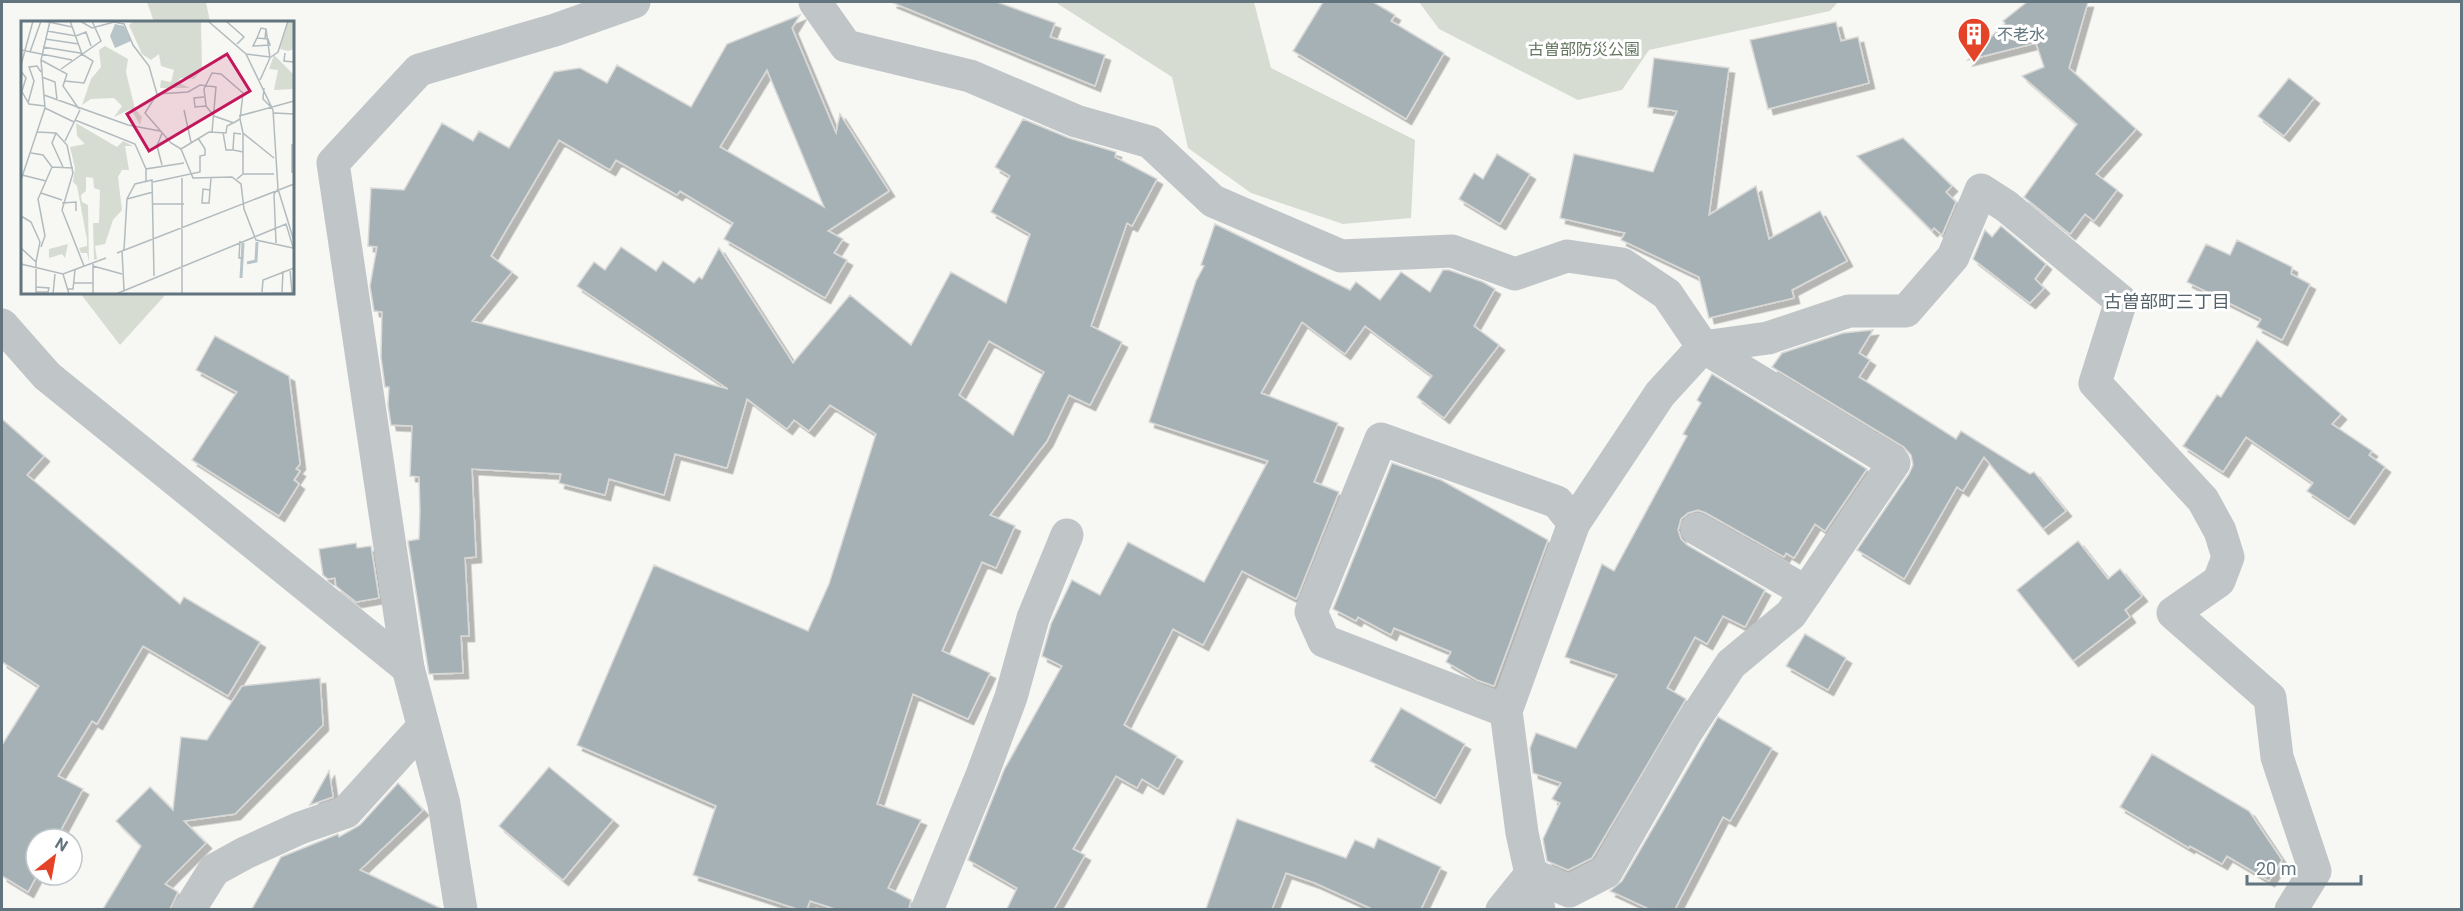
<svg xmlns="http://www.w3.org/2000/svg" width="2463" height="911" font-family="Roboto,'Noto Sans JP',sans-serif">
  <style>
    .green { fill: #d7dcd3 }
    .building { fill: #a6b1b5; stroke: #d8d8d6; stroke-width: 1.5; fill-rule: evenodd; filter: url(#shadow) }
    .lines { fill: none; stroke-linecap: round; stroke-linejoin: round }
    .street { stroke: #c0c5c8; stroke-width: 33 }
    .labels { text-anchor: middle; stroke-width: 6; stroke-linejoin: round; paint-order: stroke }
    .poi-label { font-size: 16px; fill: #62757f; stroke: #fff; text-anchor: start }
    .park-label { font-size: 16px; fill: #667761; stroke: #fff }
    .neighbourhood-label { font-size: 18px; fill: #54626a; stroke: #fff }
    .inset-river { fill: none; stroke: #b7c5c8; stroke-width: 3 }
    .inset-road { fill: none; stroke: #b2bbbe; stroke-width: 1.5 }
    .view { fill: #c2185b; fill-opacity: 0.15; stroke: #c2185b; stroke-width: 3 }
    .inset-edge { fill: none; stroke: #62757f; stroke-width: 3 }
  </style>
  <defs>
    <filter id="shadow"><feDropShadow dx="5.5" dy="5.5" stdDeviation="0" flood-color="#0004"/></filter>
  </defs>
  <rect width="100%" height="100%" fill="#f7f7f4"/>
  <!-- green -->
  <g class="green">
    <polygon points="147,2 206,2 210,22 154,22"/>
    <polygon points="1055,2 1254,2 1271,68 1415,140 1411,218 1343,224 1251,193 1188,148 1172,77"/>
    <polygon points="1419,2 1838,2 1830,11 1649,50 1622,90 1578,100 1439,29"/>
    <polygon points="80,293 167,293 120,345"/>
  </g>
  <!-- building -->
  <g class="building">
    <polygon points="891,2 997,2 1055,23 1050,37 1105,55 1095,86"/>
    <polygon points="1323,2 1373,2 1395,15 1391,21 1444,53 1406,119 1293,51"/>
    <polygon points="2027,2 2088,2 2069,68 2136,129 2096,174 2117,190 2094,221 2085,214 2070,234 2024,197 2077,124 2022,76 2044,67 2036,43 1968,60 2005,23 2003,21"/>
    <path d="M800 15 792 28 836 133 840 114 889 191 828 231 843 239 834 253 847 260 825 298 724 239 733 223 680 191 677 195 616 160 610 170 559 140 491 256 512 272 472 321 728 389 577 286 594 262 605 270 621 247 656 271 663 261 694 283 699 277 702 279 719 248 793 363 850 295 911 345 951 272 1006 303 1030 234 991 212 1010 176 995 167 1023 119 1069 138 1116 152 1115 157 1157 179 1132 226 1127 223 1091 326 1122 342 1090 405 1069 395 1047 441 990 515 1015 526 996 568 982 562 942 651 990 673 968 719 913 694 877 804 921 820 888 888 911 900 909 909H835L810 901 807 909H797L693 875 716 806 577 745 654 565 808 631 829 584 876 434 830 405 809 431 794 420 787 429 747 399 727 468 675 454 664 495 609 479 605 495 559 483 561 474 472 469 476 557 465 558 469 636H461L463 673 429 674 408 541 419 539 420 511 419 477 410 476 412 426 391 425 388 405 389 387H385L381 357 382 312 374 311 370 286 377 247 368 246 371 188 404 190 442 123 473 141 479 131 509 148 554 72 580 68 607 83 617 65 691 107 727 44ZM767 70 824 207 720 147ZM989 341 1044 372 1013 435 959 395Z"/>
    <polygon points="1836,22 1841,41 1858,37 1869,83 1768,109 1750,40"/>
    <polygon points="1654,58 1729,68 1709,215 1756,186 1769,239 1820,211 1847,261 1792,290 1794,298 1709,318 1699,277 1621,240 1625,233 1560,218 1574,154 1653,172 1677,111 1648,107"/>
    <polygon points="2289,78 2314,98 2284,136 2258,116"/>
    <polygon points="1903,138 1952,186 1946,192 1956,202 1942,235 1934,228 1932,231 1857,156"/>
    <polygon points="1497,154 1530,174 1500,224 1459,199 1474,173 1483,179"/>
    <polygon points="1215,224 1350,290 1356,282 1380,300 1401,272 1430,292 1443,270 1449,270 1483,282 1495,289 1474,326 1499,345 1444,418 1417,397 1432,376 1365,326 1345,354 1302,322 1261,393 1338,423 1314,482 1339,492 1298,595 1296,599 1242,571 1203,645 1173,629 1124,725 1177,756 1158,789 1142,779 1137,788 1116,776 1073,849 1085,855 1054,909 1007,909 1017,888 968,860 1004,770 1062,666 1042,656 1051,624 1072,580 1100,595 1128,542 1204,582 1268,461 1149,422 1196,281 1204,266 1201,265"/>
    <polygon points="2001,226 2046,264 2035,279 2044,288 2030,303 1973,259 1985,230 1992,237"/>
    <polygon points="2237,240 2292,267 2291,274 2310,284 2282,340 2257,327 2261,319 2187,282 2206,244 2230,255"/>
    <polygon points="1873,330 1859,353 1870,360 1859,377 1956,439 1961,431 2030,474 2034,472 2066,511 2043,529 1984,457 1963,491 1957,487 1904,579 1857,550 1909,474 1913,465 1911,455 1904,447 1772,367 1782,353 1843,333"/>
    <polygon points="215,336 289,376 300,464 296,469 300,471 294,480 299,484 279,516 192,460 237,392 196,370"/>
    <polygon points="2257,340 2341,414 2332,424 2372,451 2369,455 2385,467 2349,519 2307,491 2313,483 2246,437 2223,472 2183,446 2217,395 2221,397"/>
    <polygon points="1712,374 1867,469 1825,531 1815,524 1794,558 1786,553 1784,557 1706,513 1698,510 1688,513 1681,519 1678,530 1681,539 1687,545 1765,590 1745,627 1723,616 1707,644 1695,637 1667,688 1686,699 1592,858 1568,870 1547,861 1543,839 1560,803 1552,799 1561,783 1533,773 1530,748 1536,733 1576,748 1617,675 1565,657 1602,564 1614,571 1687,436 1683,434 1701,403 1697,400"/>
    <polygon points="2,419 44,456 27,475 180,604 184,597 260,642 228,696 143,646 97,724 92,721 58,776 83,789 56,839 36,839 37,875 28,892 2,876 2,745 39,686 2,662"/>
    <polygon points="1392,463 1441,480 1548,540 1494,686 1477,680 1446,662 1451,652 1394,628 1391,635 1358,617 1356,621 1333,609"/>
    <polygon points="2078,541 2108,579 2120,569 2142,596 2125,610 2130,617 2073,661 2017,590"/>
    <polygon points="356,543 357,548 371,546 379,598 356,602 336,586 335,578 328,579 323,575 319,549"/>
    <polygon points="1805,634 1846,658 1828,690 1786,666"/>
    <polygon points="320,678 323,725 235,814 184,821 206,843 165,884 178,892 170,909 103,909 141,846 116,821 150,787 173,810 181,737 207,740 242,686"/>
    <polygon points="1401,708 1465,744 1435,798 1370,761"/>
    <polygon points="1718,717 1772,748 1730,821 1723,817 1675,909 1649,909 1610,891 1622,881"/>
    <polygon points="2152,754 2249,811 2282,860 2269,881 2227,856 2222,864 2190,846 2189,848 2120,807"/>
    <polygon points="549,767 613,820 563,880 499,826"/>
    <polygon points="329,771 333,797 310,805"/>
    <polygon points="398,783 423,810 360,870 442,909 252,909 281,857 338,834 339,837 360,825"/>
    <polygon points="1237,819 1346,858 1355,840 1374,848 1378,838 1441,867 1421,909 1372,909 1315,883 1286,873 1272,909 1206,909"/>
  </g>
  <g class="lines">
    <!-- street -->
    <g class="street">
      <polyline points="815,2 846,46 970,76 1076,121 1150,142 1213,201 1341,256 1452,251 1515,274 1567,256 1622,264 1667,294 1703,347 1894,463 1791,614 1731,664 1685,734 1606,872 1569,891 1531,874 1502,910"/>
      <polyline points="2,325 47,376 408,668"/>
      <polyline points="1697,529 1806,592"/>
      <polyline points="1506,711 1324,641 1311,612 1381,439 1557,502 1574,523"/>
      <polyline points="189,910 214,870 245,853 300,828 346,812 423,727"/>
      <polyline points="461,910 444,804 408,668 333,163 419,70 555,30 634,2"/>
      <polyline points="927,910 982,775 1011,697 1033,618 1067,535"/>
      <polyline points="1539,910 1522,833 1506,711 1574,523 1660,394 1703,347 1768,338 1849,311 1906,311 1953,257 1981,190 2006,206 2121,301 2095,383 2203,500 2220,531 2228,557 2219,581 2173,613 2270,698 2277,757 2315,871 2291,910"/>
    </g>
  </g>
  <!-- icons -->
  <defs>
    <symbol id="building-pin" viewBox="-11 -11 22 30"><path d="M0 17L-7.5 6A9.5 9.5 0 1 1 7.5 6Z" fill="#e44327" stroke="#fff"/><path d="M-4-6H4V6H1V3H-1V6H-4ZM-2.5-4.3h1.7v1.8h-1.7ZM.8-4.3h1.7v1.8H.8ZM-2.5-1h1.7V.8h-1.7ZM.8-1h1.7V.8H.8Z" fill="#fff"/></symbol>
  </defs>
  <g fill-rule="evenodd">
    <use href="#building-pin" x="1955" y="15" width="38" height="52"/>
  </g>
  <g class="labels">
    <!-- poi labels -->
    <g class="poi-label">
      <text x="1997" y="40">不老水</text>
    </g>
    <!-- park labels -->
    <g class="park-label">
      <text x="1584" y="55">古曽部防災公園</text>
    </g>
    <!-- neighbourhood labels -->
    <g class="neighbourhood-label">
      <text x="2167" y="308">古曽部町三丁目</text>
    </g>
  </g>
  <!-- overview -->
  <g transform="translate(21 21)">
    <rect width="273" height="273" fill="#f7f7f4"/>
    <path d="M113 0H180L181 49 173 58 160 57 156 61 169 67H139L140 59 150 61 153 49 140 45 138 33 130 39 121 33 108 4ZM267 0H273V28L267 30 259 28ZM84 25 107 38 105 51 114 88 121 96 119 104 110 88 93 96 101 85 93 77 70 78 61 84 70 58 80 46 78 29ZM253 34 273 54V68L253 69 257 49 248 48ZM55 102 96 126 102 120 112 125H104L108 149H101L97 156 101 189 92 199 84 223 74 225 76 238 73 239 72 202H78L79 169 73 167 72 157 65 156V170L60 174 61 181 67 184 68 241 66 232H60L58 227 66 225V219L56 165 52 161 54 147 49 126 64 123 56 115ZM47 223 44 237 41 233 28 237V228Z" fill="#d7dcd3"/>
    <path d="M94 3 103 5 110 20 94 27 89 15Z" fill="#b7c5c8"/>
    <path class="inset-river" d="M226 242 235 240 236 221M220 257 222 222"/>
    <path class="inset-road" d="M23 0 51 6M49 0 61 33M59 0 71 7 93 1 103 3 112 24 128 45 136 73 167 71 179 64 195 66 191 111M187 0 225 33 252 89 257 168 253 173 255 222M205 0 223 16 216 23M26 10 55 15 65 11 70 25M236 17 247 18 249 24 232 25ZM236 17 240 7 245 8 244 18M24 18 58 23M22 26 59 32 72 40 63 62 44 60M0 29 51 39M9 31 20 0M264 32 263 40 273 41M225 33 249 36M250 36 257 31 267 0M20 39 46 53 42 65 58 88M0 44 12 0M40 48 80 20 71 0M0 50 5 57 1 70M21 56 34 61 36 79M239 59 249 37 245 8M243 67 242 78 250 86M0 69 8 83 24 85M136 73 124 92 150 122 160 128M23 74 107 104 139 110M183 76 173 77 174 86 185 85M7 82 13 60 8 46 16 45 20 51M24 87 53 101M163 89 170 121M253 92 273 93M218 95 273 80M219 98 222 112 253 137M54 99 114 123 125 148M16 111 35 112 46 124 52 152 41 189 63 245M202 111 205 129H212M35 112 31 122 42 146M220 113 213 112 212 129 222 131M44 120 59 89M160 128 188 111 205 112 206 105 214 101 219 98 222 72 200 53 191 52 183 68 185 85 193 95 213 102M160 128 172 157 211 156 220 163 223 188 235 219 272 227M10 132 22 134 31 146M141 144 136 125 141 112M31 146 52 147M271 152V123M222 153V112M1 154 25 160M161 157V273M216 158 222 153H253M0 159 24 87 20 39 29 0M125 160V148L163 142M132 161 179 151V135L184 134V128L177 117M257 168 273 220M189 169 182 168 181 182H188L189 169 190 157M20 172 41 179M106 178 132 171M41 182 55 181V190M132 183H163M0 195 10 201 19 221 15 241V273M219 220 218 237H222M20 226 24 215 17 178 31 146M0 227 15 241M103 229 106 178 114 163 131 159 133 255M101 230 103 269M96 232 273 163M0 243 42 253 85 237M72 243V273M72 245 101 253M269 248 271 272M42 253 48 273M52 262H72M15 266 28 267 27 271H15M47 268H52L54 249M241 271 242 259 273 247M261 271 262 250M32 273 34 253M95 273 265 203 273 229M218 273 273 272"/>
    <path class="view" d="M206 33 229 70 128 130 106 93Z"/>
    <rect width="273" height="273" class="inset-edge"/>
  </g>
  <!-- border -->
  <rect width="2463" height="911" fill="none" stroke="#62757f" stroke-width="6"/>
  <!-- north arrow -->
  <g transform="translate(54 857) rotate(31)"><circle r="28" fill="#ffffff" stroke="#c0c8cc" stroke-width="1.5"/>
  <path d="M0-4.5L10 22L0 15L-10 22Z" fill="#e44327"/>
  <text y="-9" font-size="16" font-weight="bold" text-anchor="middle" fill="#62757f">N</text>
  </g>
  <!-- scale -->
  <path d="M2247 875v9h114v-9" fill="none" stroke="#62757f" stroke-width="3"/>
  <text x="2256" y="875" font-size="18" fill="#62757f" stroke="#ffffff" stroke-width="4.5" paint-order="stroke">20 m</text>
</svg>
